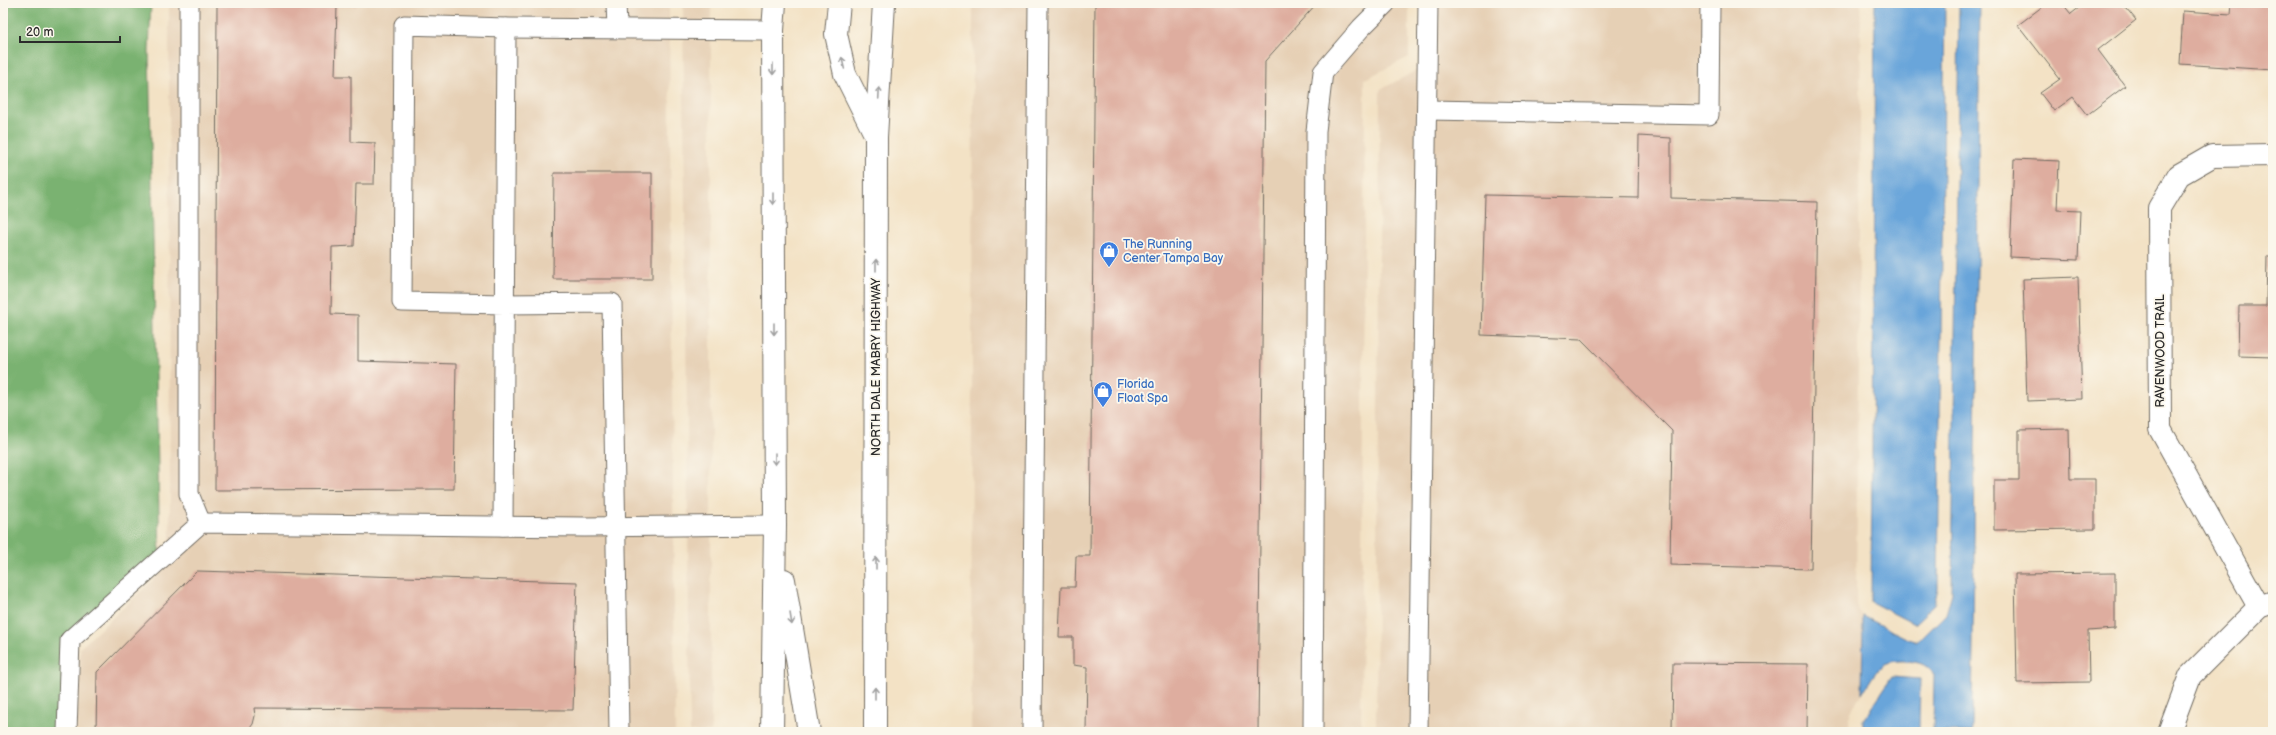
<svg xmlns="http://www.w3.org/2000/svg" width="2276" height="735" font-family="'Balsamiq Sans',sans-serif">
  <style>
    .built { fill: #e6d0b5 }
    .forest { fill: #7ab271; stroke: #526e4e }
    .water { fill: #69a5da; stroke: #4a6882 }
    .building { fill: #dead9f }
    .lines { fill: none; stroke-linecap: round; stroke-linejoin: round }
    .lane-casing { stroke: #716b61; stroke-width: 21 }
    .street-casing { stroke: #716b61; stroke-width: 24 }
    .primary-casing { stroke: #716b61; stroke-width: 24 }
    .lane { stroke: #fff; stroke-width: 19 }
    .street { stroke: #fff; stroke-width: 22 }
    .primary { stroke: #fff; stroke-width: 22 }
    .oneway { stroke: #a0a0a0 }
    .labels { text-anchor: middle; stroke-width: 3.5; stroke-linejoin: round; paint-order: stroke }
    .shop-label { font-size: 12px; fill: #366cbe; stroke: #fbf7ec; text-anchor: start }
    .street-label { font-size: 12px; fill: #2b2b2b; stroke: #fbf7ec }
  </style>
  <rect width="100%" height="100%" fill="#fbf7ec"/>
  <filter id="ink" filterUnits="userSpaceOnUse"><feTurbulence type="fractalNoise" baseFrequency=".025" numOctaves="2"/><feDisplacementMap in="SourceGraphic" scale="8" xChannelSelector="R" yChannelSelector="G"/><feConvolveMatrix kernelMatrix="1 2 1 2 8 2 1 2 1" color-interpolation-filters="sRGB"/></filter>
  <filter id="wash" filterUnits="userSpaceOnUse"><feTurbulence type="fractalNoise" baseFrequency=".012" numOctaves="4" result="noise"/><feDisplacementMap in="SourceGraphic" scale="16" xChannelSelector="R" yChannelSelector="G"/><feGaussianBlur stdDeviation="0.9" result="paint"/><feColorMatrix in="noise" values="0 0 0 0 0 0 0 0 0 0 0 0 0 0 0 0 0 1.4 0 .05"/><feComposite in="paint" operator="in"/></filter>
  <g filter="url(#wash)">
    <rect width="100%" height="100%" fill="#f3e2c5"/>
    <!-- built -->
    <g class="built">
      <polygon points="169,3 669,3 675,732 77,732 80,648 170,564"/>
      <polygon points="683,3 711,3 711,732 690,732"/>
      <polygon points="973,3 1409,3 1409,57 1365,79 1361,732 971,732"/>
      <polygon points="1424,3 1861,3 1856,602 1859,611 1863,616 1862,694 1851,710 1848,732 1376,732 1380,90 1419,69"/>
    </g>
    <!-- forest -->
    <polygon class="forest" points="3,3 151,3 149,51 160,560 70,640 67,732 3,732"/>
    <!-- water -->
    <g class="water">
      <polygon points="1875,3 1945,3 1938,588 1934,605 1914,624 1871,602"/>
      <path d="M1959 3H1980L1972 732H1933L1934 674C1930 660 1892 657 1882 666 1874 672 1868 685 1862 694L1863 616 1908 639 1916 641 1923 637 1946 614 1952 593Z"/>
      <polygon points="1892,677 1920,679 1919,732 1863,732 1863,720"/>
    </g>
    <g id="blocks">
      <!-- building -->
      <g class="building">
        <polygon points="217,3 357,3 356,6 337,6 335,76 351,76 351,142 375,143 374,184 356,184 354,246 332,247 331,314 358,315 358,361 456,364 454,489 215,490"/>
        <polygon points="1095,3 1317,3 1265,61 1258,732 1086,732 1087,667 1073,665 1073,637 1059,637 1061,587 1075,587 1076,556 1090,556"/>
        <polygon points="2047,3 2062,3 2071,14 2085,3 2122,3 2136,20 2098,50 2125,86 2087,115 2073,97 2054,111 2040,93 2060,79 2018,25"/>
        <polygon points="2232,3 2273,3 2273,70 2180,64 2183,11 2231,14"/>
        <polygon points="1639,136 1671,138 1671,198 1817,202 1811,569 1670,565 1672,431 1581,339 1481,335 1485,195 1638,198"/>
        <polygon points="2014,159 2059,161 2057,210 2080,211 2078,260 2010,257"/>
        <polygon points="554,173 652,173 652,279 553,279"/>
        <polygon points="2267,256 2273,256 2273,357 2238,356 2239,306 2266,306"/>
        <polygon points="2078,277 2082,399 2027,401 2023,279"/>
        <polygon points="2069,429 2070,479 2095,479 2095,529 1994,530 1994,480 2019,480 2019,430"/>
        <polygon points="197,571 577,582 573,710 254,708 255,716 253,724 247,732 96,732 97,672"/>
        <polygon points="2115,573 2115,629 2088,631 2089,682 2017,683 2015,574"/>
        <polygon points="1673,663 1808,664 1807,732 1672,732"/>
      </g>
    </g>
  </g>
  <g filter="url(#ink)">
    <use href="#blocks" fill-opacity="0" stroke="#716b61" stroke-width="1"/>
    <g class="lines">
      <defs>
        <g id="lane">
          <polyline points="189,3 189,494 201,523"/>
          <polyline points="616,3 617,28"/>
          <polyline points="506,28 773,30"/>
          <polyline points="1427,110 1709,115 1710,3"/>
          <polyline points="503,526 506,28 404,25 402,302 505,304 612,303 619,732"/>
          <polyline points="67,732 70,640 201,523 585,527 775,525"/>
          <polyline points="1032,732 1038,3"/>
          <polyline points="1313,732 1316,131 1323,72 1361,28 1386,3"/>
          <polyline points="1418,732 1428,3"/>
        </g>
        <g id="street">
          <polyline points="2259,607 2160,429 2159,208 2179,175 2212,156 2273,155"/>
          <polyline points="2169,732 2190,676 2259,607 2273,602"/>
        </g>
        <g id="primary">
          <polyline points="839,3 836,34 845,74 876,136"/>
          <polyline points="784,580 809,732"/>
          <polyline points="772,732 775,525 773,30 775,3"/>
          <polyline points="875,732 876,137 884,3"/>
        </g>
      </defs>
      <!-- lane casing -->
      <use href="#lane" class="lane-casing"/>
      <!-- street casing -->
      <use href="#street" class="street-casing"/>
      <!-- primary casing -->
      <use href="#primary" class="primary-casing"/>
      <!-- lane -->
      <use href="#lane" class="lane"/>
      <!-- street -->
      <use href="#street" class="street"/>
      <!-- primary -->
      <use href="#primary" class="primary"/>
    </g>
    <!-- one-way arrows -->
    <defs><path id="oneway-shaft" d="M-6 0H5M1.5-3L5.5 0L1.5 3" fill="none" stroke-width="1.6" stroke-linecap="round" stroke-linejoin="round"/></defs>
    <g class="oneway">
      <use href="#oneway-shaft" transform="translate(843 63) rotate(-103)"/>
      <use href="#oneway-shaft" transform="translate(773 69) rotate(90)"/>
      <use href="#oneway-shaft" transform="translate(879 93) rotate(-87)"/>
      <use href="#oneway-shaft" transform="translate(773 199) rotate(90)"/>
      <use href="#oneway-shaft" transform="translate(876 265) rotate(-90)"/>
      <use href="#oneway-shaft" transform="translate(774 329) rotate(90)"/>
      <use href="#oneway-shaft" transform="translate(775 459) rotate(90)"/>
      <use href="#oneway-shaft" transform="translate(876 563) rotate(-90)"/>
      <use href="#oneway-shaft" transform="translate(791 619) rotate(81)"/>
      <use href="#oneway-shaft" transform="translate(875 693) rotate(-90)"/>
    </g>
  </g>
  <!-- icons -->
  <defs>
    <symbol id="shop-pin" viewBox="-11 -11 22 30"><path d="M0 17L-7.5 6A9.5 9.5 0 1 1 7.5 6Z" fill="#3f7fe0" stroke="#fbf7ec"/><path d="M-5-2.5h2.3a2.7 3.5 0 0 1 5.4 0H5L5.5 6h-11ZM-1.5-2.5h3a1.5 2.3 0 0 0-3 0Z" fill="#fff"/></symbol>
  </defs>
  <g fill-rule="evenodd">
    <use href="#shop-pin" x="1098" y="240" width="22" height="30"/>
    <use href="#shop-pin" x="1092" y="380" width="22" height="30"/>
  </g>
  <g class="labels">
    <!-- shop labels -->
    <g class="shop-label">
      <text x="1123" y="248">The Running<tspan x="1123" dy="14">Center Tampa Bay</tspan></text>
      <text x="1117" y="388">Florida<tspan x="1117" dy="14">Float Spa</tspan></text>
    </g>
    <!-- street labels -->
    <g class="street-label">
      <text transform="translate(2160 351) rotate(-90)" y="4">RAVENWOOD TRAIL</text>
      <text transform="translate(876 367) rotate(-90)" y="4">NORTH DALE MABRY HIGHWAY</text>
    </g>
  </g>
  <!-- margin -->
  <rect width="2276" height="735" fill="none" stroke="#fbf7ec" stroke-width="16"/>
  <!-- scale -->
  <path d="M20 36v6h100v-6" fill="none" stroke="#2b2b2b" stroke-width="2"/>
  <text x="26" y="36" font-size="12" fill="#2b2b2b" stroke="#fbf7ec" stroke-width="3" paint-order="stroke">20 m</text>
</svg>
